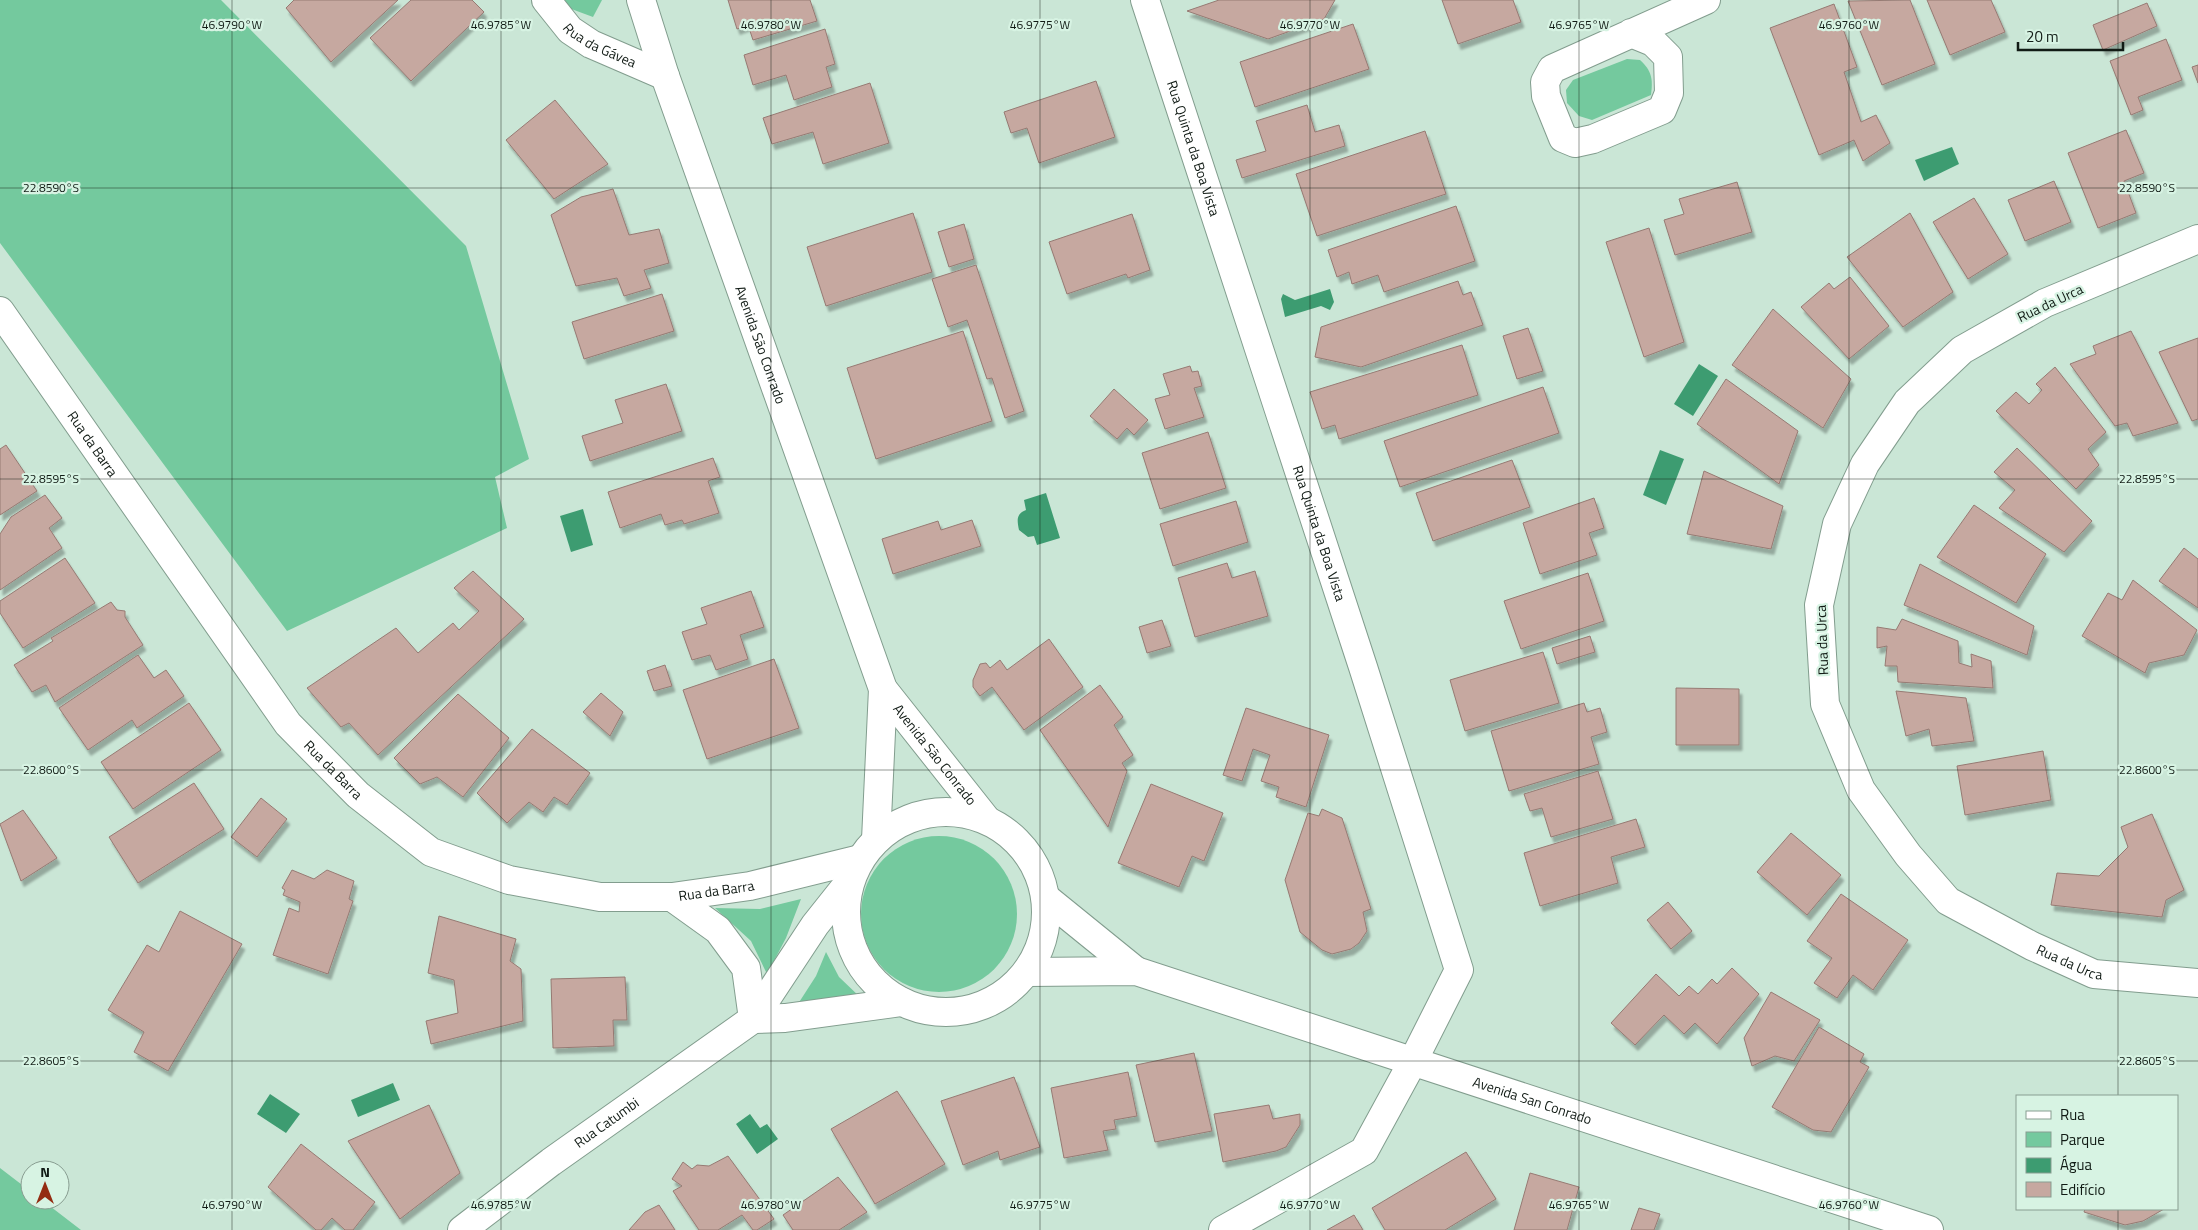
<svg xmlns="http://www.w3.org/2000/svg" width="2198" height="1230" font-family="'Titillium Web',sans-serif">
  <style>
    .green { fill: #74c99e }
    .water { fill: #3d9c71 }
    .building { fill: #c6a8a0; stroke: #967a73; filter: url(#shadow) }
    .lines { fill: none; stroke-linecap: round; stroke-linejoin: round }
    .minor-casing { stroke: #829d8e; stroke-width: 30 }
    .minor { stroke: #fff; stroke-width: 28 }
    .ticks { fill: none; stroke: #111b15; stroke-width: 1; stroke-opacity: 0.45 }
    .labels { text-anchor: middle; stroke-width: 4.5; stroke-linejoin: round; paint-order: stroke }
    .street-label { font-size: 14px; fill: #111b15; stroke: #d7f3e3 }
    .ticks-label { font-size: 12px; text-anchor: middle; fill: #111b15; stroke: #d7f3e3; stroke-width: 4.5; stroke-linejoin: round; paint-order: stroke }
  </style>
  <defs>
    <filter id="shadow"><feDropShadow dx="3" dy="5.5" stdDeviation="1" flood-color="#0004"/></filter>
  </defs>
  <rect width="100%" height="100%" fill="#cae6d6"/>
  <!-- green -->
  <g class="green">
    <polygon points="0,0 221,0 466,246 529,459 495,477 507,528 287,631 0,243"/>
    <polygon points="561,0 602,0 593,17 566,7"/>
    <path d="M1627 59 1640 60C1652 71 1653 79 1651 95L1592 120 1579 116 1567 103 1566 90 1573 80Z"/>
    <circle cx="939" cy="914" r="78"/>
    <polygon points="801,899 786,938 767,974 751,941 715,908 760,909"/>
    <polygon points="826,952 839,977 861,998 796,1007 816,976"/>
    <polygon points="0,1168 30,1191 30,1200 42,1200 81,1230 0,1230"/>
  </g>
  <!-- water -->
  <g class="water">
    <polygon points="1952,147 1959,164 1924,181 1915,160"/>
    <polygon points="1330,289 1334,302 1330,310 1321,306 1285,317 1281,299 1283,294 1295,300"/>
    <polygon points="1699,364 1718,376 1693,416 1674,404"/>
    <polygon points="1660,450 1684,459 1666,505 1643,495"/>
    <path d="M1046 493 1060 538 1037 545 1034 536 1028 537 1019 530C1017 520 1016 514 1026 510L1024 500Z"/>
    <polygon points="583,509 593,545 571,552 560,516"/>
    <polygon points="393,1083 400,1100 358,1117 351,1100"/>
    <polygon points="270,1094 300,1114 286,1133 257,1114"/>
    <polygon points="750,1114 760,1128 767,1124 778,1139 757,1154 736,1124"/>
  </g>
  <!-- building -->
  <g class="building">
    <polygon points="294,0 398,0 331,62 286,8"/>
    <polygon points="411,0 472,0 484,12 411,81 370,38"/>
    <polygon points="728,0 810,0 817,21 753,40 748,25 737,29"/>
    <polygon points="1219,0 1335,0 1324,19 1268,39 1187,11"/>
    <polygon points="1442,0 1513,0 1521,22 1458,44"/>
    <polygon points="1910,0 1935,64 1882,85 1848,1"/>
    <polygon points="1927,0 1991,0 2005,32 1950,55"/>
    <polygon points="2147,3 2157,26 2103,50 2093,25"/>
    <polygon points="1834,4 1857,67 1844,72 1861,122 1876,115 1890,143 1863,161 1854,140 1819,155 1770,28"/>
    <polygon points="1353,24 1369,69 1255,107 1240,62"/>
    <polygon points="825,29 835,64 826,67 832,87 794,100 786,75 753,85 744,55"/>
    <polygon points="2166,39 2182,80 2138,97 2143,110 2131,115 2110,61"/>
    <polygon points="2198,65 2198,83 2192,67"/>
    <polygon points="1096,81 1115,137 1039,163 1027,128 1011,133 1004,112"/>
    <polygon points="870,83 889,143 823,164 813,132 772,144 763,118"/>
    <polygon points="555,100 608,164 554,199 506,140"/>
    <polygon points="1307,105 1315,132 1339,125 1345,146 1242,178 1236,160 1266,151 1256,121"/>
    <polygon points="2126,130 2144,173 2124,181 2136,213 2098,228 2068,153"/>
    <polygon points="1425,131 1446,194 1317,236 1296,174"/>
    <polygon points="2054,181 2071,222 2025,241 2008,200"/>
    <polygon points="1737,182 1752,232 1675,255 1664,220 1684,214 1679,199"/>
    <polygon points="613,189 629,235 659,229 669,263 644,270 651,288 624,296 617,278 576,286 551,215 581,197"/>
    <polygon points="1974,198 2008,254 1968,279 1933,222"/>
    <polygon points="1456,206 1475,261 1384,292 1378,275 1352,284 1349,272 1337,277 1328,250"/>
    <polygon points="913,213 932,272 826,306 807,247"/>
    <polygon points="1910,213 1953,292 1903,327 1847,257"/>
    <polygon points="1132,214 1150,270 1128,278 1126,274 1067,294 1049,242"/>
    <polygon points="964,224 974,259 949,267 938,232"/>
    <polygon points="1649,228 1684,342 1644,357 1606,242"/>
    <polygon points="976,265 1024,411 1005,418 992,378 987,379 967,320 948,327 932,279"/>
    <polygon points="1850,277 1889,326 1849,359 1801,307 1829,283 1834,289"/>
    <polygon points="1458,281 1463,295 1471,292 1483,325 1361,367 1315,357 1321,327"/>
    <polygon points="662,294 674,331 584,359 572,322"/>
    <polygon points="1773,309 1851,379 1823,428 1732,365"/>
    <polygon points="1528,328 1543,371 1517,379 1503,336"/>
    <polygon points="963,331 992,421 876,459 847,368"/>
    <polygon points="2131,331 2178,423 2133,436 2127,423 2115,426 2070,364 2096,354 2093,346"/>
    <polygon points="2198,338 2198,419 2192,421 2159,352"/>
    <polygon points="1462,345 1478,395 1339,439 1335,425 1322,429 1310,392"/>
    <polygon points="1190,366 1192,372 1198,371 1202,386 1194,388 1204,417 1165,429 1155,399 1170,395 1163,374"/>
    <polygon points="2055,367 2106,432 2088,449 2099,465 2076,489 1996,411 2016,392 2029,404 2042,390 2036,384"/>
    <polygon points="1726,379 1798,431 1779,484 1697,424"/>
    <polygon points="666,384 682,431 590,461 582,436 623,423 615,400"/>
    <polygon points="1543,387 1559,433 1400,487 1384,441"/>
    <polygon points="1114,389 1148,420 1134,435 1127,428 1117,439 1090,416"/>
    <polygon points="1208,432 1226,488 1160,509 1142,453"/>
    <polygon points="6,445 37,491 0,515 0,449"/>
    <polygon points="2017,448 2092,521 2064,552 1999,508 2015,490 1994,472"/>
    <polygon points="713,458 720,477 708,481 719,513 684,524 682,520 665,525 661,514 620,528 608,492"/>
    <polygon points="1512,460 1530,507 1433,541 1416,493"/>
    <polygon points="1704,471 1783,506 1771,549 1687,534"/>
    <polygon points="45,495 62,518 49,528 62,548 0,590 0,534 11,517"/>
    <polygon points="1594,498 1604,528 1589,533 1597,555 1540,574 1523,523"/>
    <polygon points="1236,501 1248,542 1173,566 1160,524"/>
    <polygon points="1974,505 2046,554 2016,603 1937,557"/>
    <polygon points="972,520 981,546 893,574 882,539 938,521 941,530"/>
    <polygon points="2184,548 2198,559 2198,608 2159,581"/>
    <polygon points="65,558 95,603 23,648 0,613 0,601"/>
    <polygon points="1227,563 1232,578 1255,571 1268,616 1195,637 1178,578"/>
    <polygon points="1920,564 2034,626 2027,655 1904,605"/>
    <polygon points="473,571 524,619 378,755 349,723 341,727 307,688 396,628 418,653 453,623 459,630 479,611 454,588"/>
    <polygon points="1588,573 1604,621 1521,649 1504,601"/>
    <polygon points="2133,580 2197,630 2184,655 2149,663 2145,673 2082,636 2108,593 2122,600"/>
    <polygon points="751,591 764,627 740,635 748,659 716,670 710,655 692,660 682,632 707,624 701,608"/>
    <polygon points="111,602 117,610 125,611 125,617 143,645 55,702 46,685 32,692 14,665 53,641 51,638"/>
    <polygon points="1902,619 1958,641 1959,663 1972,667 1971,654 1991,661 1993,688 1898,682 1897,666 1885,666 1887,646 1877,648 1877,627 1896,630"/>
    <polygon points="1162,620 1171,646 1147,653 1139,627"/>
    <polygon points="1590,636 1595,652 1557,664 1552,648"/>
    <polygon points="1049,639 1083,687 1024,730 992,687 980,696 973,687 973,680 980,664 986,663 990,668 1000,660 1007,670"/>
    <polygon points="1543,652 1559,703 1465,731 1450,680"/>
    <polygon points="138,655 154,678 166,670 184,696 137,728 132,720 88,750 59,708"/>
    <polygon points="774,659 799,728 707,759 683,690"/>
    <polygon points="665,665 672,686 654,691 647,671"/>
    <polygon points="1100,685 1123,717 1114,725 1133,755 1122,763 1127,771 1108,827 1040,730"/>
    <polygon points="1676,688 1739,689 1739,745 1676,745"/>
    <polygon points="1896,691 1966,698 1974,741 1932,746 1929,729 1906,736"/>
    <polygon points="601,693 623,712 610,736 583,712"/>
    <polygon points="458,694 509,738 463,797 437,777 420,784 394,758"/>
    <polygon points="189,703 221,750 133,809 101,762"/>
    <polygon points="1584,703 1587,712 1600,708 1607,732 1591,737 1599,764 1509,791 1491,731"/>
    <polygon points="1246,708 1329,735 1306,807 1276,797 1279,787 1261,781 1270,755 1253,749 1242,781 1223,775"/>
    <polygon points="532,729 590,773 567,805 554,797 543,812 529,802 507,823 477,793"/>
    <polygon points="2043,751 2051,800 1965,815 1957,766"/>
    <polygon points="1598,771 1613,819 1551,837 1542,808 1530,811 1524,794"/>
    <polygon points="194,783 224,829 138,883 109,837"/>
    <polygon points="1151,784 1223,813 1204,861 1192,856 1179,887 1118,863"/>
    <polygon points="261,798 287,819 257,857 231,837"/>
    <polygon points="1322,809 1342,818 1371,909 1363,912 1367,931 1359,943 1351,949 1332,954 1322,950 1300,932 1285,880 1308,813 1319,816"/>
    <polygon points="23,810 57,858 21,881 0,824"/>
    <polygon points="2152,814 2184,890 2166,900 2162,917 2051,905 2057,873 2099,876 2128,847 2121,827"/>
    <polygon points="1636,819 1645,847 1611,857 1618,883 1540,906 1524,853"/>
    <polygon points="1791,833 1841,875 1807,915 1757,872"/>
    <polygon points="292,870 314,879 327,870 354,881 349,899 353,901 328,974 273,955 289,908 299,912 300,902 283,895 285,890 282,888"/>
    <polygon points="1841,894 1908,940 1873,990 1853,975 1837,998 1814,983 1832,958 1807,941"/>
    <polygon points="1668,902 1692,931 1671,949 1647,920"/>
    <polygon points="180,911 242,944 168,1071 134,1052 144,1032 108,1010 147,945 159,952"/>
    <polygon points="439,916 516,939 510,961 521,969 523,1021 431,1044 426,1021 458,1013 454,980 428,973"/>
    <polygon points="1732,968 1759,994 1717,1044 1695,1023 1684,1034 1664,1015 1635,1045 1611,1023 1656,974 1679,996 1689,986 1698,994 1712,979 1717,984"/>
    <polygon points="625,977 627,1020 613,1020 614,1046 553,1048 551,979"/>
    <polygon points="1771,992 1820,1020 1794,1061 1775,1056 1752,1066 1744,1038"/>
    <polygon points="1819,1027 1864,1054 1860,1062 1869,1067 1831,1132 1813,1130 1772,1107"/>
    <polygon points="1194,1053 1212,1131 1155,1142 1136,1065"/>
    <polygon points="1128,1072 1137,1116 1114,1120 1116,1129 1103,1131 1108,1150 1064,1158 1051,1088"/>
    <polygon points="1014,1077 1040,1147 1000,1160 998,1151 963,1165 941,1101"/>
    <polygon points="897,1091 945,1164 875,1204 831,1129"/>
    <polygon points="429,1105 460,1173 400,1219 348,1141"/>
    <polygon points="1269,1105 1273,1119 1300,1114 1300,1125 1286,1147 1276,1151 1223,1162 1214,1114"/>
    <polygon points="301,1144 375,1202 353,1230 345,1230 332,1218 321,1230 316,1230 268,1187"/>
    <polygon points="1466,1152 1496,1199 1445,1230 1385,1230 1372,1208"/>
    <polygon points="728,1156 774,1219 757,1230 753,1230 742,1215 718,1230 699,1230 673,1191 682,1186 672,1179 683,1162 692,1169 697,1165 709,1166"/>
    <polygon points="1530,1173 1579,1187 1567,1230 1514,1230"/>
    <polygon points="838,1177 867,1212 839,1230 793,1230 783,1215"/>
    <polygon points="659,1205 675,1230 629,1230 645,1212"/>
    <polygon points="1639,1208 1660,1214 1654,1230 1631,1230"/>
    <polygon points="2085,1209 2164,1209 2143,1221 2125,1225 2084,1212"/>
    <polygon points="1354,1215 1363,1230 1327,1230"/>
  </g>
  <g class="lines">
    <defs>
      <g id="minor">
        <path id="s1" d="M546 0 570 30 591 44 665 76"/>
        <path id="s2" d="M641 0 665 76 883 689 986 819"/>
        <path id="s3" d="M1145 0 1363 667 1459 970 1412 1063 1364 1151 1223 1230"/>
        <polyline points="1631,33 1653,42 1668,57 1669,93 1662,110 1593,139 1575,143 1563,138 1546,96 1545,82 1552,69 1706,0"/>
        <path id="s4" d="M2198 239 2045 303 1962 350 1907 402 1865 464 1837 524 1819 605 1825 704 1861 790 1908 855 1948 901 2032 946 2094 974 2198 983"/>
        <path id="s5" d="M0 311 288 724 358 795 431 852 509 880 600 897H672L750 886 860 859"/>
        <circle cx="946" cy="912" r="100"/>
        <polyline points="876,840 883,689"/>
        <polyline points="672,897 718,930 746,968 753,1019"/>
        <polyline points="1046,898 1136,971"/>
        <path id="s6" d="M1028 972 1136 971 1929 1230"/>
        <polyline points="753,1019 785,1018 902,1002"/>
        <path id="s7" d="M462 1230 551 1162 753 1019 815 925 850 881"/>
      </g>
    </defs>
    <!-- minor casing -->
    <use href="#minor" class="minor-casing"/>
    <!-- minor -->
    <use href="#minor" class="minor"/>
  </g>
  <!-- ticks -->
  <path class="ticks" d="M232 0V1230M501 0V1230M771 0V1230M1040 0V1230M1310 0V1230M1579 0V1230M1849 0V1230M2118 0V1096M0 188H2198M0 479H2198M0 770H2198M0 1061H2198M2118 1209V1230"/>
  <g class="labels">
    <!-- street labels -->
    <g class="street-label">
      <text dy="5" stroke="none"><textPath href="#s1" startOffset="72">Rua da Gávea</textPath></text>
      <text dy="5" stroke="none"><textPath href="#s3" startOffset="156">Rua Quinta da Boa Vista</textPath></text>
      <text transform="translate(2050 303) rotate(-25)" y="5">Rua da Urca</text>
      <text dy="5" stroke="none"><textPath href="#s2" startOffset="365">Avenida São Conrado</textPath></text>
      <text dy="5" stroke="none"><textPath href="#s5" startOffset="162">Rua da Barra</textPath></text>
      <text dy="5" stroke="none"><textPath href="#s3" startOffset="561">Rua Quinta da Boa Vista</textPath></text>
      <text transform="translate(1822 640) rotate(-92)" y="5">Rua da Urca</text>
      <text dy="5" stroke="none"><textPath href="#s2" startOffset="814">Avenida São Conrado</textPath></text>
      <text dy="5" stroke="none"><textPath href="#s5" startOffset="568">Rua da Barra</textPath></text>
      <text dy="5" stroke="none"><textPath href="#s5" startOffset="988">Rua da Barra</textPath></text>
      <text dy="5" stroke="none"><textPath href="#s4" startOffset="1031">Rua da Urca</textPath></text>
      <text dy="5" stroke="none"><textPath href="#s6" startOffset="525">Avenida San Conrado</textPath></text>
      <text dy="5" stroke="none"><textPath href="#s7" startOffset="180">Rua Catumbi</textPath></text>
    </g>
  </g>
  <g class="ticks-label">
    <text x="232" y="29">46.9790°W</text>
    <text x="501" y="29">46.9785°W</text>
    <text x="771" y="29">46.9780°W</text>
    <text x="1040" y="29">46.9775°W</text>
    <text x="1310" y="29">46.9770°W</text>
    <text x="1579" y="29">46.9765°W</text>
    <text x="1849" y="29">46.9760°W</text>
    <text x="51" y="192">22.8590°S</text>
    <text x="2147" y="192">22.8590°S</text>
    <text x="51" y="483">22.8595°S</text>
    <text x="2147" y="483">22.8595°S</text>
    <text x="51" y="774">22.8600°S</text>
    <text x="2147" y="774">22.8600°S</text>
    <text x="51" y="1065">22.8605°S</text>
    <text x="2147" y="1065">22.8605°S</text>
    <text x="232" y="1209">46.9790°W</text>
    <text x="501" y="1209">46.9785°W</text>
    <text x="771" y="1209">46.9780°W</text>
    <text x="1040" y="1209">46.9775°W</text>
    <text x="1310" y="1209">46.9770°W</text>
    <text x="1579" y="1209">46.9765°W</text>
    <text x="1849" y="1209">46.9760°W</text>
  </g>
  <!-- legend -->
  <rect x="2016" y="1095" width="162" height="115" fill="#d7f3e3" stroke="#889d91"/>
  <rect x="2026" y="1111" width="25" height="8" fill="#ffffff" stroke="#889d91"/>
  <text x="2060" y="1120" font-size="15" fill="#111b15">Rua</text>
  <rect x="2026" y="1132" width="25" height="15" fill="#74c99e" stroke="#889d91"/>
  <text x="2060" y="1145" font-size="15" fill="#111b15">Parque</text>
  <rect x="2026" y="1158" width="25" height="15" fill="#3d9c71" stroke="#889d91"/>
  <text x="2060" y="1170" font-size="15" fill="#111b15">Água</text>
  <rect x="2026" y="1182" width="25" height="15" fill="#c6a8a0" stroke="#889d91"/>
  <text x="2060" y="1195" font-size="15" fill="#111b15">Edifício</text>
  <!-- north arrow -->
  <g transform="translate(45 1185)"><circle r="24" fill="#d7f3e3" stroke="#889d91"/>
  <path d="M0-4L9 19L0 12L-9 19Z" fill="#942c12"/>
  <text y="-8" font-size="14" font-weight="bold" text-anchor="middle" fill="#111b15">N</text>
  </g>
  <!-- scale -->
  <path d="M2018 42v8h105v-8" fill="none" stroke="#111b15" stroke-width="2.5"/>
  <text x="2026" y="42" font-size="15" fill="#111b15" stroke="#d7f3e3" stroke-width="4" paint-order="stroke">20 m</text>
</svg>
